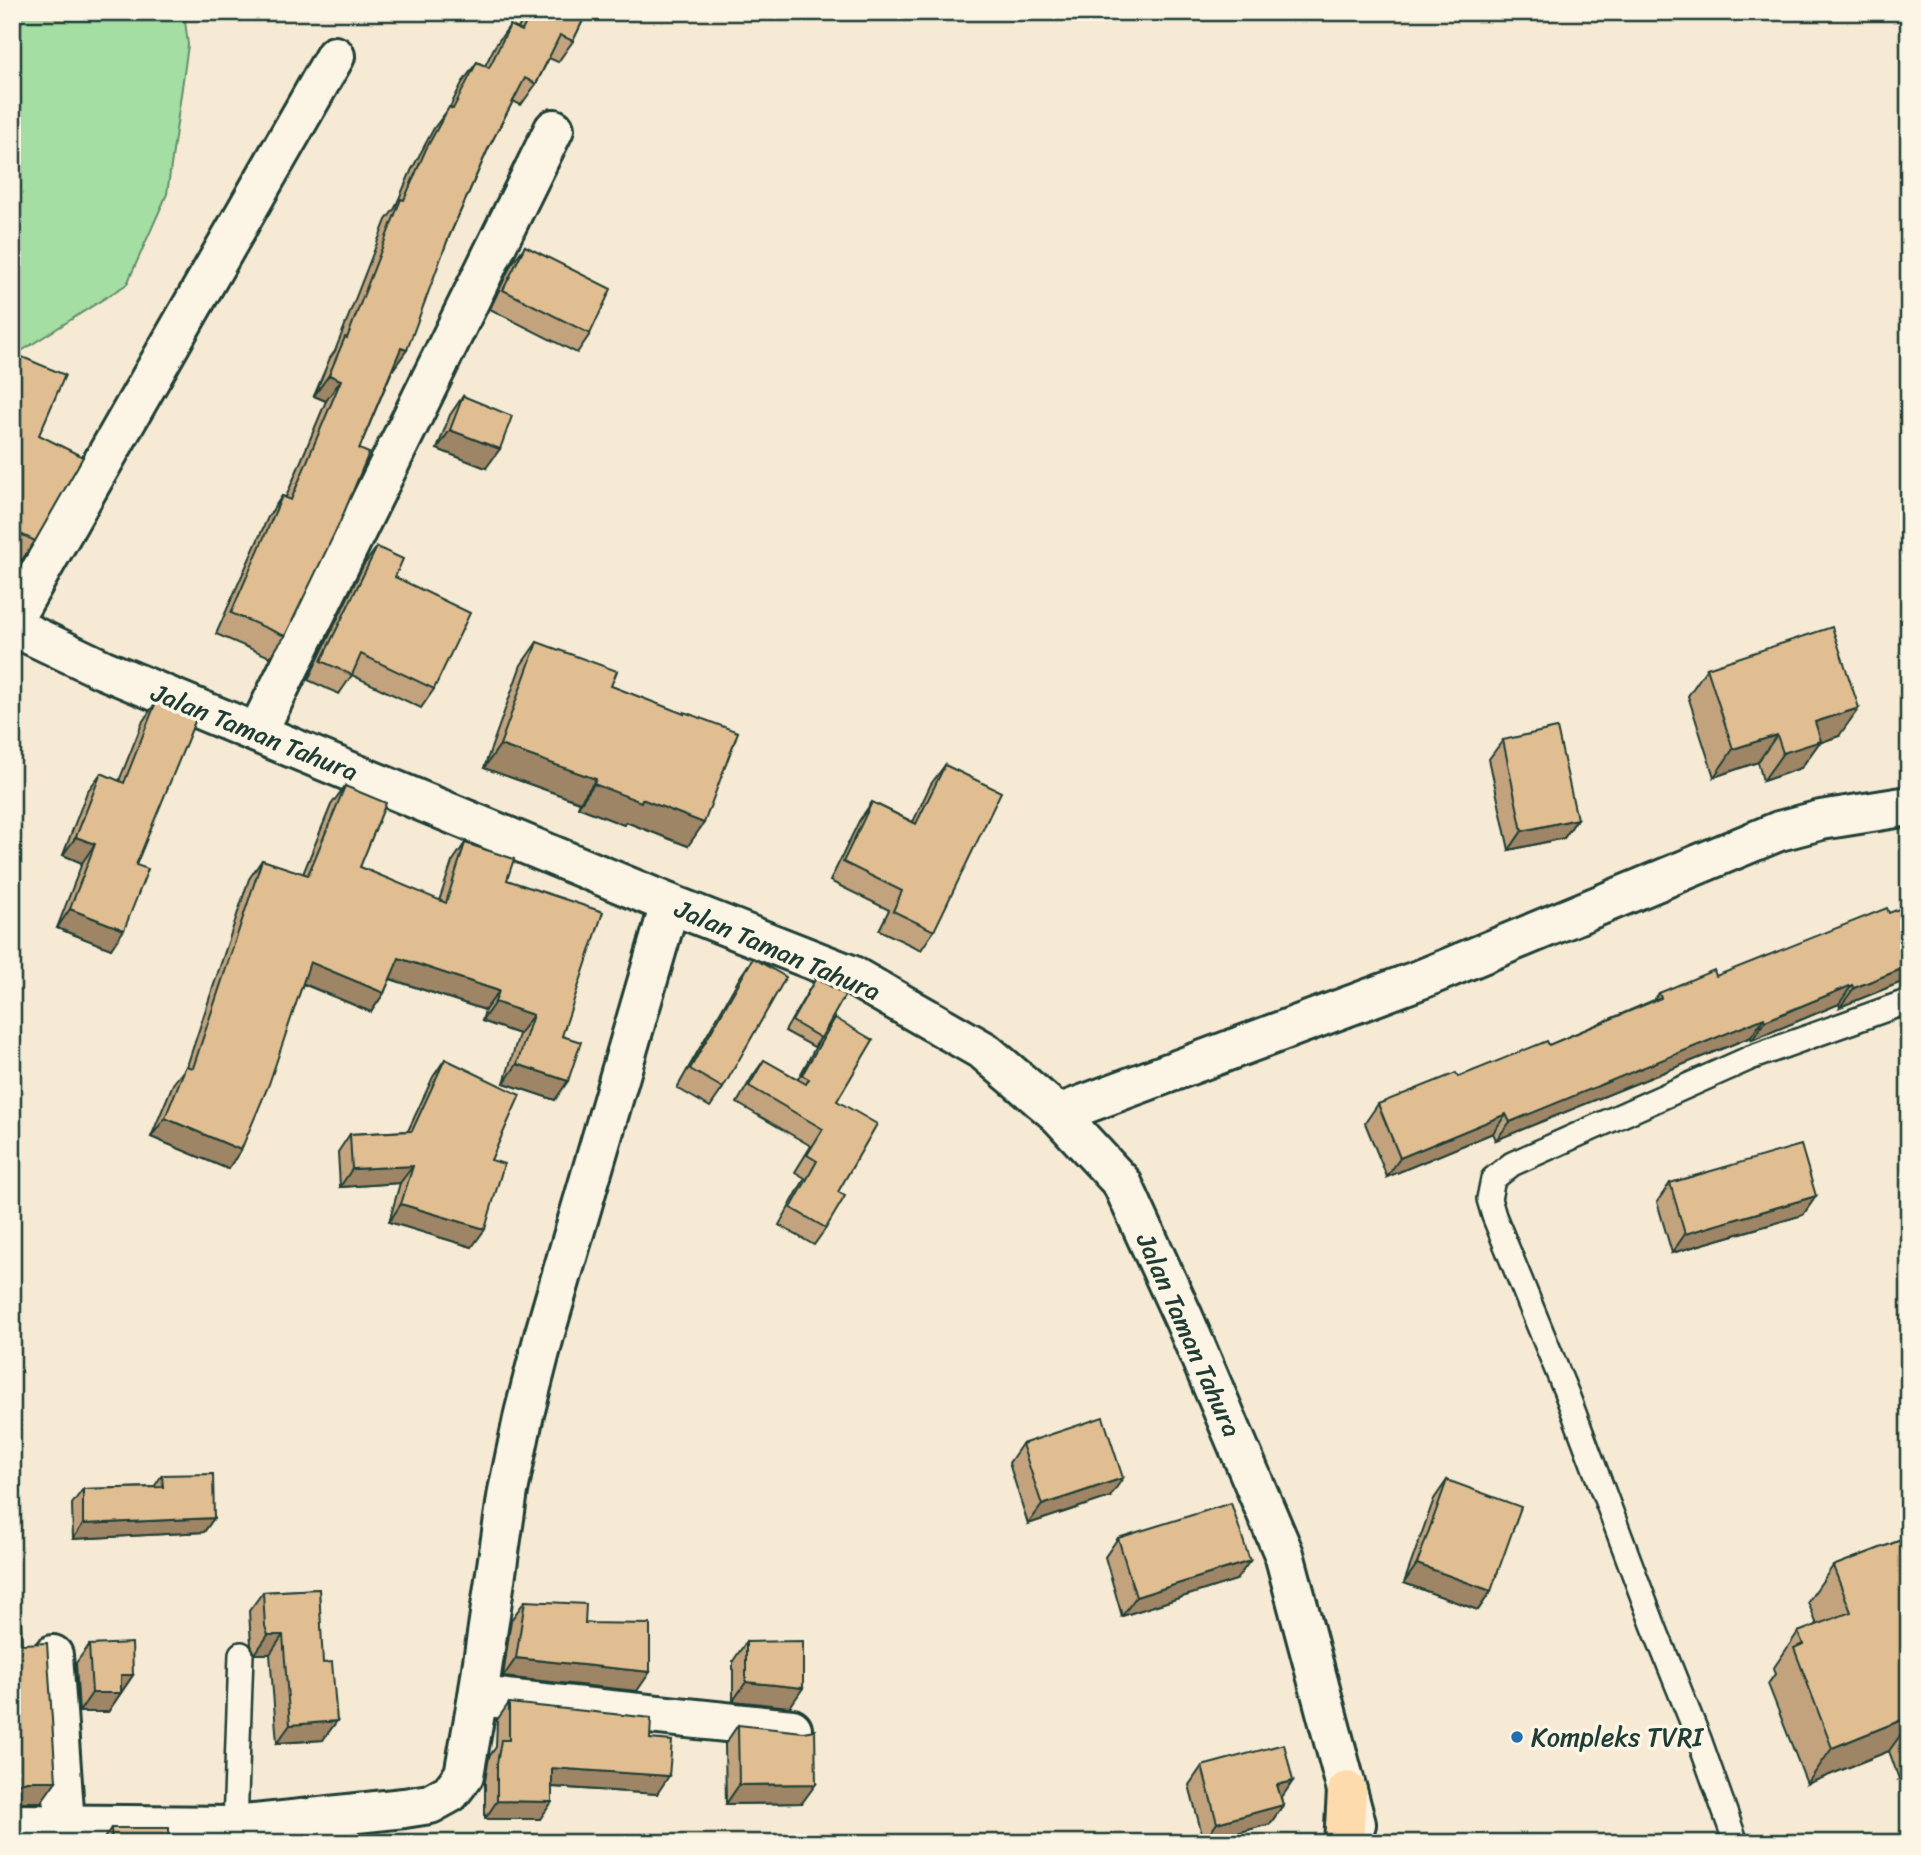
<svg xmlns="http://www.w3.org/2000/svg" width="1921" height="1855" font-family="Sriracha,sans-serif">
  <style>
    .green { fill: #a5dea3; stroke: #628e6c; stroke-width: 2 }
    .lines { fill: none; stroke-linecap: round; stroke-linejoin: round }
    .service-casing { stroke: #1f3d34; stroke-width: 28 }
    .minor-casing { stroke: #1f3d34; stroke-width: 44 }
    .trunk-casing { stroke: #1f3d34; stroke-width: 44 }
    .service { stroke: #fcf5e5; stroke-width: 23 }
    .minor { stroke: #fcf5e5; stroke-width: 38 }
    .trunk { stroke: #fedbac; stroke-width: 38 }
    .wall { fill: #c2a37e; stroke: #1f3d34; stroke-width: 2 }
    .shaded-wall { fill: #9e8566; stroke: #1f3d34; stroke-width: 2 }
    .building { fill: #e1be92; stroke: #1f3d34; stroke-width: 2 }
    .poi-dot { fill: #1f6fb2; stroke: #fcf5e5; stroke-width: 2.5 }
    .labels { text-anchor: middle; stroke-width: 7; stroke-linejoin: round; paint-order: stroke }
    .street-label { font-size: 26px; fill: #1f3d34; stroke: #fcf5e5 }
    .poi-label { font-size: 26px; fill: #1f3d34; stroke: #fcf5e5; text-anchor: start }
  </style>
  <rect width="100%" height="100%" fill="#f7ead4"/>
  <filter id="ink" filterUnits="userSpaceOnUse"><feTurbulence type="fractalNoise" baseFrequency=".0143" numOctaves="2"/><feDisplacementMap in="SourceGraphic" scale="14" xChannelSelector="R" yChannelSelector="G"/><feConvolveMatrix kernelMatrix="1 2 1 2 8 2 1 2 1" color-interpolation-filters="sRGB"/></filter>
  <g filter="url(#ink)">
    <!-- green -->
    <polygon class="green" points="12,12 184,12 188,45 167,194 127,284 12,357"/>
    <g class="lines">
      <defs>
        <g id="service">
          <polyline points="235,1826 241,1654"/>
          <polyline points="1736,1843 1699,1739 1654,1627 1566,1392 1494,1216 1489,1199 1493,1179 1512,1164 1750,1058 1909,1001"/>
        </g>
        <g id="minor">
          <polyline points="12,621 335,56"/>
          <polyline points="12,626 102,669 670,904 851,975 984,1051 1058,1114 1122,1183 1184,1319 1284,1554 1356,1824"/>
          <polyline points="257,733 554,129"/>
          <polyline points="1058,1114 1424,978 1779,831 1821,820 1909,806"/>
          <polyline points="53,1655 65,1825"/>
          <polyline points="478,1696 792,1729"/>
          <polyline points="12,1824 235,1826 404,1808 430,1804 450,1793 464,1775 478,1696 508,1491 524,1414 544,1336 670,904"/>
        </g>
        <polyline id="trunk" points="1344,1843 1347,1791"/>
      </defs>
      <!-- service casing -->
      <use href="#service" class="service-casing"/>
      <!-- minor casing -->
      <use href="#minor" class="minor-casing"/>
      <!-- trunk casing -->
      <use href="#trunk" class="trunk-casing"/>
      <!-- service -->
      <use href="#service" class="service"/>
      <!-- minor -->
      <use href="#minor" class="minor"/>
      <!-- trunk -->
      <use href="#trunk" class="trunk"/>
    </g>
    <!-- wall -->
    <g class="wall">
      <polygon points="526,12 587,12 573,41 558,62 549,58 536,84 521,105 513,101 488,149 448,239 392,371 359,449 285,636 270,657 216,634 268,517 282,496 286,497 326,401 314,396 330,358 335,351 386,220 395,208 411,171 434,128 450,107 462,83 477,62 485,66 495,46 510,25 518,29"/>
      <polygon points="525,246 590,334 577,353 490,309 511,265"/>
      <polygon points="15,354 39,435 35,541 22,560 12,555 12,358"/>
      <polygon points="463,396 486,468 437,449 450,415"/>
      <polygon points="377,547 395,577 434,689 421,708 352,675 339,694 308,680 363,566"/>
      <polygon points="537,642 611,686 683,714 684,712 688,846 626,822 624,825 578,807 580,802 484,768 521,665"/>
      <polygon points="1707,668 1839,736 1819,743 1801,768 1763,781 1758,762 1714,777 1688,696"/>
      <polygon points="156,702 136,865 111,949 57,928 82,863 63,855 87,792 101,773 119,781 143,721"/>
      <polygon points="1503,740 1577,819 1564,838 1509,850 1489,759"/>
      <polygon points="945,765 934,931 921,950 879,930 889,910 830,881 859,821 872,802 913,822 931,784"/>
      <polygon points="345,786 360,867 439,901 452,862 465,843 507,880 562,1036 555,1100 504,1083 519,1034 482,1021 485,1010 390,979 384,993 371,1012 303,984 241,1150 228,1169 151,1137 173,1084 187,1066 249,879 262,860 303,874 331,805"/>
      <polygon points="753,958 723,1088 710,1107 677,1088 740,977"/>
      <polygon points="1716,976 1909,979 1840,1007 1839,1004 1752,1040 1751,1037 1496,1140 1493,1133 1387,1177 1365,1123 1378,1104 1549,1045 1654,1000 1659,993"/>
      <polygon points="816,978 821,1038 814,1047 785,1031 810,988"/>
      <polygon points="835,1018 837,1101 838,1192 826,1228 814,1245 779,1225 805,1178 795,1172 811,1146 737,1103 752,1077 764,1060 798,1079 822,1035"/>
      <polygon points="445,1059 491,1160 472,1247 389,1222 400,1183 340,1187 338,1152 350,1134 408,1131 433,1077"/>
      <polygon points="1670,1183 1816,1196 1803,1215 1672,1253 1657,1202"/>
      <polygon points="1022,1444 1110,1497 1028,1524 1009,1463"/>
      <polygon points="162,1475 214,1518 204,1532 73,1539 72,1504 83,1489 154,1487"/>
      <polygon points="1447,1480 1491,1591 1478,1610 1404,1583 1434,1499"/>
      <polygon points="1909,1537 1909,1775 1899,1779 1889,1751 1807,1784 1768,1684 1775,1674 1773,1669 1798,1632 1817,1625 1808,1602 1833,1566"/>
      <polygon points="1118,1538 1236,1580 1122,1616 1105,1557"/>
      <polygon points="319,1589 323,1740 277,1743 270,1654 255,1654 251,1645 249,1611 263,1592"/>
      <polygon points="525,1601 585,1623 637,1691 503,1677 511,1620"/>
      <polygon points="746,1642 790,1707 733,1701 733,1661"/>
      <polygon points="89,1645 133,1675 108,1712 79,1712 76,1663"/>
      <polygon points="509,1703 650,1739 657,1794 552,1787 540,1819 485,1819 485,1781 489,1757 496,1747 497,1720"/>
      <polygon points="738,1725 802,1803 726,1804 725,1744"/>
      <polygon points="1202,1766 1281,1798 1283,1805 1270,1824 1204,1842 1189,1785"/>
      <polygon points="111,1828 169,1843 101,1843"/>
    </g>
    <!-- shaded-wall -->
    <g class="shaded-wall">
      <polygon points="401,348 407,350 392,371 386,369"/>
      <polygon points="329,375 341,380 326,401 314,396"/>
      <polygon points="450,430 500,449 486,468 437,449"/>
      <polygon points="1859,708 1839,736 1819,743 1801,768 1763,781 1783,753 1815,722"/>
      <polygon points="1777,735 1758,762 1714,777 1733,749"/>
      <polygon points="500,745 596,779 580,802 484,768"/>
      <polygon points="594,784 642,799 704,823 688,846 626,822 624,825 578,807"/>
      <polygon points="1577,819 1564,838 1509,850 1522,831"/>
      <polygon points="76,837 95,844 82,863 63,855"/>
      <polygon points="70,909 124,930 111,949 57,928"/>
      <polygon points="399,958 499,991 485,1010 385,977"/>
      <polygon points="310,962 384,993 371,1012 297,981"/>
      <polygon points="1909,966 1909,979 1840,1007 1854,988"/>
      <polygon points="1852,985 1839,1004 1752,1040 1765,1021"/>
      <polygon points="495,1002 533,1015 519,1034 482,1021"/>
      <polygon points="1764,1018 1751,1037 1496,1140 1510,1122"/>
      <polygon points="517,1064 568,1081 555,1100 504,1083"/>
      <polygon points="1506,1114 1493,1133 1387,1177 1400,1158"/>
      <polygon points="165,1118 241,1150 228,1169 151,1137"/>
      <polygon points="413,1166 400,1183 340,1187 352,1169"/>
      <polygon points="1816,1196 1803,1215 1672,1253 1685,1234"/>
      <polygon points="401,1204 485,1229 472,1247 389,1222"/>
      <polygon points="1123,1478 1110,1497 1028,1524 1042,1505"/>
      <polygon points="214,1518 204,1532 73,1539 83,1524"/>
      <polygon points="1250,1561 1236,1580 1122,1616 1136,1597"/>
      <polygon points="1417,1564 1491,1591 1478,1610 1404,1583"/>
      <polygon points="268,1635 283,1635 270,1654 255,1654"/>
      <polygon points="516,1658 650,1672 637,1691 503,1677"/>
      <polygon points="121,1675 133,1675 108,1712 79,1712 92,1693"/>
      <polygon points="746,1682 803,1688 790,1707 733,1701"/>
      <polygon points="1909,1717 1909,1723 1889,1751 1807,1784 1832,1748"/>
      <polygon points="337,1721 323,1740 277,1743 290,1725"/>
      <polygon points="1909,1765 1909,1775 1899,1779"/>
      <polygon points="552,1768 669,1776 657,1794 540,1786"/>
      <polygon points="27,1781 56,1781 41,1802 12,1802 12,1785"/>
      <polygon points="1293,1781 1280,1800 1277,1785"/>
      <polygon points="816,1784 802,1803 726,1804 739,1785"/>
      <polygon points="497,1801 552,1802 540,1819 485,1819"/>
      <polygon points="1283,1805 1270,1824 1204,1842 1217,1823"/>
    </g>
    <!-- building -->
    <g class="building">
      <polygon points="531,12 587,12 573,41 560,35 536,84 525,78 488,149 448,239 407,350 401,348 359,449 369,453 340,522 285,636 231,613 282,496 291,500 341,380 329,375 345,337 347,338 401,199 404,200 426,149 449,107 453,109 477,62 489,68 510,25 522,31"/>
      <polygon points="525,246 611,289 590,334 503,290"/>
      <polygon points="15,354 65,375 39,435 83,457 35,541 12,530 12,361"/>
      <polygon points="463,396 512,416 500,449 450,430"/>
      <polygon points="377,547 403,559 395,577 470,613 434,689 361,654 352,675 321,661"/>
      <polygon points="1832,627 1859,708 1815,722 1821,741 1783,753 1777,735 1733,749 1707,668"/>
      <polygon points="537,642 617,671 611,686 684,714 684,712 738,732 704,823 642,799 641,802 594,784 596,779 500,745"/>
      <polygon points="156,702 196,719 136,865 148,869 124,930 70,909 95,844 76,837 101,773 124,783"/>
      <polygon points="1557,728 1577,819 1522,831 1503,740"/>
      <polygon points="945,765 1001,792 934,931 893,911 902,891 843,862 872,802 916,824"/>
      <polygon points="345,786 386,803 360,867 446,903 465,843 514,859 507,880 603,912 562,1036 581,1042 568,1081 517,1064 533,1015 495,1002 499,991 399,958 384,993 310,962 269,1084 241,1150 165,1118 186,1066 193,1068 262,860 308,875"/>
      <polygon points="1909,905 1909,966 1854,988 1852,985 1765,1021 1764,1018 1510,1122 1506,1114 1400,1158 1378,1104 1456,1073 1458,1077 1547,1041 1549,1045 1661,998 1659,993 1714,970 1716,976 1887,908 1889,913"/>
      <polygon points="753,958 786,977 723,1088 690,1069"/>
      <polygon points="816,978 845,995 821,1038 792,1021"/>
      <polygon points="835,1018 873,1040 837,1101 877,1124 838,1192 845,1196 826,1228 791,1208 817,1161 807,1155 823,1129 749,1086 764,1060 806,1084 809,1079 802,1075"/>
      <polygon points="445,1059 520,1095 491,1160 504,1164 485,1229 401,1204 413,1166 352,1169 350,1134 412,1131"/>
      <polygon points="1801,1145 1816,1196 1685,1234 1670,1183"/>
      <polygon points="1103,1417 1123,1478 1042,1505 1022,1444"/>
      <polygon points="213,1474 214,1518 83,1524 83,1489 163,1487 162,1475"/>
      <polygon points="1447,1480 1521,1507 1491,1591 1417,1564"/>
      <polygon points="1231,1503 1250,1561 1136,1597 1118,1538"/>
      <polygon points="1909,1537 1909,1717 1832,1748 1794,1648 1803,1644 1798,1632 1851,1612 1833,1566"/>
      <polygon points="319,1589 323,1663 332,1662 337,1721 290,1725 283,1635 268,1635 265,1626 263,1592"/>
      <polygon points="525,1601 586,1604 585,1623 650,1624 650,1672 516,1658"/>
      <polygon points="12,1620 21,1620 22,1644 47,1643 56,1781 27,1781 12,1785"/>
      <polygon points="803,1641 803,1688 746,1682 746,1642"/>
      <polygon points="132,1643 133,1675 121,1675 121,1693 92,1693 89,1645"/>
      <polygon points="509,1703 651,1718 650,1739 672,1741 669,1776 552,1768 552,1802 497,1801 497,1764 501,1740 509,1740"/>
      <polygon points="738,1725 803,1732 815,1730 816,1784 739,1785"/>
      <polygon points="1284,1744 1293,1781 1277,1785 1283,1805 1217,1823 1202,1766"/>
      <polygon points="111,1828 169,1828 169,1843 112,1843"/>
    </g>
  </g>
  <!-- markers -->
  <circle class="poi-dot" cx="1517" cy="1737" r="7"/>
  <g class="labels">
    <!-- street labels -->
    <g class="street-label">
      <text transform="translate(255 732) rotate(22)" y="9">Jalan Taman Tahura</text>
      <text transform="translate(778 950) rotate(23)" y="9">Jalan Taman Tahura</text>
      <text transform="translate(1189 1335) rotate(66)" y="9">Jalan Taman Tahura</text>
    </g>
    <!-- poi labels -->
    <g class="poi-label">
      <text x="1531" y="1746">Kompleks TVRI</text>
    </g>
  </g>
  <!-- margin -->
  <rect width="1921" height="1855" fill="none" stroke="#fcf5e5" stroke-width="42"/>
  <rect x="21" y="21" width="1879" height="1813" fill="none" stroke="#1f3d34" stroke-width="2.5" filter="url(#ink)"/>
</svg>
